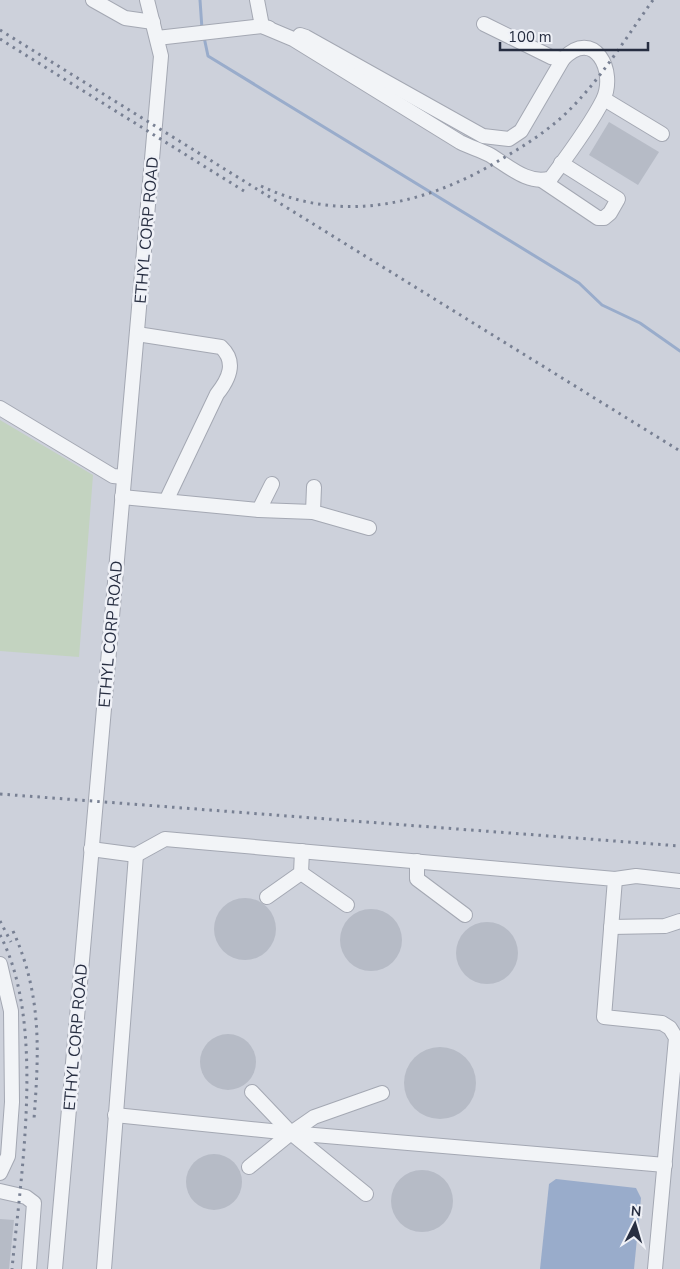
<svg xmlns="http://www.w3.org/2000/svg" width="680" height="1269" font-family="'Nunito Sans',sans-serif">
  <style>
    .built { fill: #cdd1db }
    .green { fill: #c3d3c0 }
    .water { fill: #99accb }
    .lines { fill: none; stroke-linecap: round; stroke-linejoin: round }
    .stream { stroke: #99accb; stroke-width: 3 }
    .building { fill: #b6bbc6 }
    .minor-casing { stroke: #a4a8b3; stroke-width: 16 }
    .minor { stroke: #f2f4f7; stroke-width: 14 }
    .rail { stroke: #788093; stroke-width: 3; stroke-dasharray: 2.5 5; stroke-linecap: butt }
    .labels { text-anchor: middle; stroke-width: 5; stroke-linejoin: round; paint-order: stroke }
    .street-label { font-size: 16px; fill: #272e41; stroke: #eff1f7 }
  </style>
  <rect width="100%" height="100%" fill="#dfe2e9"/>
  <!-- built -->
  <rect class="built" x="0" y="0" width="680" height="1269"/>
  <!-- green -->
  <polygon class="green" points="0,420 93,475 79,657 0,651"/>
  <!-- water -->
  <polygon class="water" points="556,1179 636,1188 641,1198 634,1269 540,1269 549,1184"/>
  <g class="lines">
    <!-- stream -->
    <g class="stream">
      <polyline points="200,0 202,29"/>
      <polyline points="204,37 208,56 579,283 602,305 640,323 680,351"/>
    </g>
  </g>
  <!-- building -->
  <g class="building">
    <polygon points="609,122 659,152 638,185 589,155"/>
    <circle cx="245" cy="929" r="31"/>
    <circle cx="371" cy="940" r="31"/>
    <circle cx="487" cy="953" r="31"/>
    <circle cx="228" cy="1062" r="28"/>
    <circle cx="440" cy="1083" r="36"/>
    <circle cx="214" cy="1182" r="28"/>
    <circle cx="422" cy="1201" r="31"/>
    <polygon points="0,1219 14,1220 9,1269 0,1269"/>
  </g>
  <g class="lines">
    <defs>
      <g id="minor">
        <polyline points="93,0 125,18 153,22"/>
        <polyline points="257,0 262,26 269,28"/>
        <polyline points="300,35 306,37 483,136 509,139 521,131 563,59"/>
        <path d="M157 38 262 26 293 39 460 142C470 147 480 150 490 155 507 165 529 186 551 178 568 155 590 126 603 100 617 71 594 27 563 59L551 57 484 24"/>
        <polyline points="604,99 662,134"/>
        <polyline points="543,181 598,218 604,218 610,213 618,199 561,163"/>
        <path d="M137 334 221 347C237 362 229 379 217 394L166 501"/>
        <polyline points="0,408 113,476 124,477"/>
        <polyline points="272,484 259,510 313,512"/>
        <polyline points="314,487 313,512 369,528"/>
        <polyline points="122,497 259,510"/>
        <polyline points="91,849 136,855 165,839 615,879 604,1017 662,1023 670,1028 676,1038 655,1269"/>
        <polyline points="417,861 417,879 465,915"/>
        <polyline points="301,873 347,905"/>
        <polyline points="615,879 636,876 680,881"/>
        <polyline points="267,897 301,873 302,851"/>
        <polyline points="611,927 665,926 680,921"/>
        <polyline points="0,964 11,1011 12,1102 8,1156 0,1173"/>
        <polyline points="252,1092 291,1133 665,1165"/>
        <polyline points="115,1115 291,1133 314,1117 382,1093"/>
        <polyline points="249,1167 291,1133 366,1194"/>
        <polyline points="0,1191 26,1197 34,1203 29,1269"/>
        <polyline points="55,1269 161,56 147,0"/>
        <polyline points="104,1269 136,855"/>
      </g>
    </defs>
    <!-- minor casing -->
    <use href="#minor" class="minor-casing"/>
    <!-- minor -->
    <use href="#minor" class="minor"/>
    <!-- rail -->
    <g class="rail">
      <polyline points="0,30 680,451"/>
      <polyline points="0,39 244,191"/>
      <path d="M261 186C342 225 427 204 500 160 522 147 543 134 562 117 598 84 625 39 653 0"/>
      <polyline points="0,794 680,846"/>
      <polyline points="0,921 11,942"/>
      <path d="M13 931C42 995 39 1051 34 1119"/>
      <path d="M0 935C46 1022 21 1173 12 1269"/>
    </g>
  </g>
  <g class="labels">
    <!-- street labels -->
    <g class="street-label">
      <text transform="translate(146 230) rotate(-85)" y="6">ETHYL CORP ROAD</text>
      <text transform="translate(110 634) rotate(-85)" y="6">ETHYL CORP ROAD</text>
      <text transform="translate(75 1037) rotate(-85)" y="6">ETHYL CORP ROAD</text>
    </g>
  </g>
  <!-- north arrow -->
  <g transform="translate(635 1224) rotate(5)" stroke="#eff1f7" stroke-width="4" paint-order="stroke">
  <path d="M0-4L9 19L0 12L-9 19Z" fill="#272e41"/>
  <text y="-8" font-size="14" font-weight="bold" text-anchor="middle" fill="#272e41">N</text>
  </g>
  <!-- scale -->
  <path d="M500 42v8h148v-8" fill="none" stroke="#272e41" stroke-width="2.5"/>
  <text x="508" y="42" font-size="15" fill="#272e41" stroke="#eff1f7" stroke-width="4" paint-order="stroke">100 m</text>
</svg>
